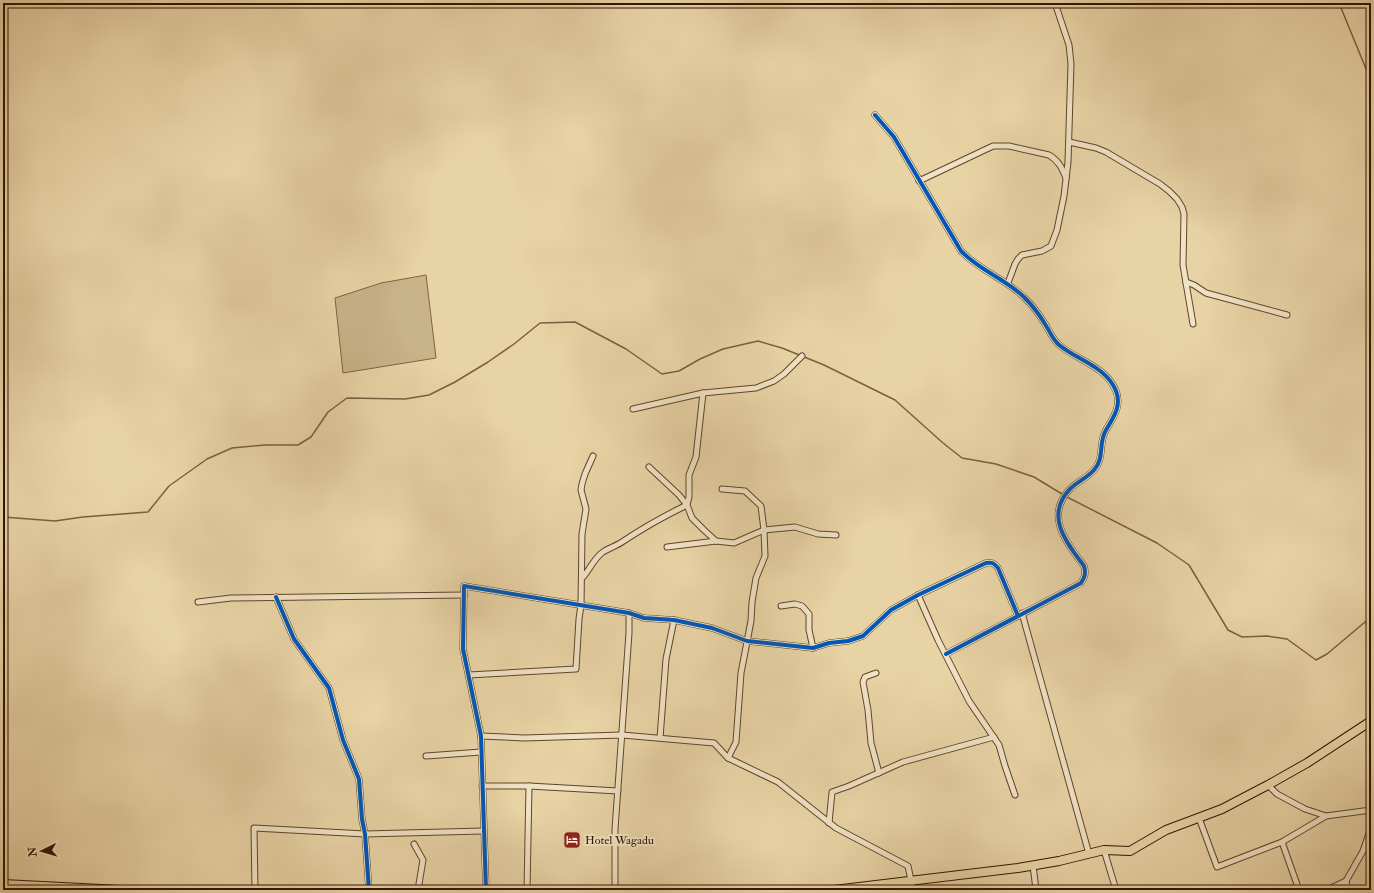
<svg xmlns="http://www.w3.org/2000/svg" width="1374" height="893" font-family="'IM FELL Double Pica',serif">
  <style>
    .green { fill: #c9b389; stroke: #7e6445 }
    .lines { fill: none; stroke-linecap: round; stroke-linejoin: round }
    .stream { stroke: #7a6042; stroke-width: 1.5 }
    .street-casing { stroke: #60442a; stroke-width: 7 }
    .primary-casing { stroke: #321401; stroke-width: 10 }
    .street { stroke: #f0e2c4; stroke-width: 5 }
    .primary { stroke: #e8d3a5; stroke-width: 8 }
    .cycleway-casing { stroke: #f0e2c4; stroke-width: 6 }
    .cycleway { stroke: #0057b8; stroke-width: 4 }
    .labels { text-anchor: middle; stroke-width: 4; stroke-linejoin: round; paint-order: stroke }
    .poi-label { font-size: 12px; fill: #321401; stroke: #f0e2c4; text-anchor: start }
  </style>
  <rect width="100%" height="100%" fill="#e8d3a5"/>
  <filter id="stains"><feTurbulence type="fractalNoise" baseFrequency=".005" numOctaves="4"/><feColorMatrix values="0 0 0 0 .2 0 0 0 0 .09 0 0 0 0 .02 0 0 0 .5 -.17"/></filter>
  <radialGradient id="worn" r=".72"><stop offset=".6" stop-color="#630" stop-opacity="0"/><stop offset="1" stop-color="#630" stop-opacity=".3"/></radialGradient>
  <!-- green -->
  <polygon class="green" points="426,275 436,358 343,373 335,298 381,283"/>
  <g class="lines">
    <!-- stream -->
    <g class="stream">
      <polyline points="1339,3 1371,81"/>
      <polyline points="3,517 55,521 83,517 148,512 169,486 207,459 232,448 265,445 298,445 311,437 328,412 347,398 405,399 429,395 455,382 488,362 514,344 540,323 575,322 626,349 662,374 679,371 700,359 723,349 758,341 782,348 824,365 895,400 943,443 962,458 996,464 1034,477 1067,497 1157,543 1189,565 1228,630 1242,637 1267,636 1287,639 1316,660 1327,654 1371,617"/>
    </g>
    <defs>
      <g id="street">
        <path d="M875 115 894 137 961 251C979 270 1005 279 1024 297 1032 305 1039 314 1045 324 1049 330 1052 338 1058 344 1076 360 1106 366 1116 391 1122 406 1113 418 1106 430 1098 443 1105 458 1094 470 1087 478 1077 482 1070 489 1044 516 1067 543 1084 566 1086 573 1085 577 1081 583L946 654"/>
        <polyline points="1069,142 1096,148 1106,152 1160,184 1169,191 1177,199 1182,207 1184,214 1183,265 1193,324"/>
        <path d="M919 181 993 146H1009L1049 155C1059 161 1062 168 1066 178"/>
        <polyline points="1186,282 1194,285 1206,293 1287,315"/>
        <polyline points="1008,283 1015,264 1018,259 1022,255 1042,251 1051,246 1057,230 1064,196 1068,162 1071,64 1069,45 1055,3"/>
        <polyline points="633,409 703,393 756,388 774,381 784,374 802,356"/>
        <polyline points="649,467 679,495 687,505 692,518 704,530 716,541"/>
        <polyline points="722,489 745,491 761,506 764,530 765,556 756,578 752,602 751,621 741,673 736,742 728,758"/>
        <polyline points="667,547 716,541 734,543 764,530 795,527 818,534 836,535"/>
        <path d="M582 578C590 570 593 559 603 552 609 548 616 546 622 542 643 528 664 516 687 505L689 497V475L696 457 703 393"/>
        <polyline points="918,595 938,640 969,701 999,745 1005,766 1015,795"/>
        <polyline points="276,597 294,639 329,688 343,740 359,779 362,819 365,834 369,890"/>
        <polyline points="198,602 231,598 464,595"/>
        <polyline points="781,606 795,604 802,606 809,614 809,630 813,648"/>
        <polyline points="1022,613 1089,854"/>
        <polyline points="876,673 865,677 863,682 868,710 871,743 879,773"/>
        <polyline points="469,675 576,669 579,619 581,605 582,534 586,509 581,490 582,484 585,474 593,456"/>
        <polyline points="481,736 524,738 622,735 714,743 728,758 778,782 836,828 908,866 913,890"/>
        <polyline points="660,738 666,659 674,620"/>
        <polyline points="426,756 481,752"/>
        <polyline points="1268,785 1277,794 1305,809 1326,816 1371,810"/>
        <polyline points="482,786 529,786 618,791"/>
        <polyline points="1199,818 1217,867 1282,842 1326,816"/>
        <polyline points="829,823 832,792 849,786 903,762 994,737"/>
        <polyline points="1282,842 1299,890"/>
        <polyline points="414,844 423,860 418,890"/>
        <polyline points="1104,850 1116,890"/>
        <polyline points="1033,865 1036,890"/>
        <polyline points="1346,881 1348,890"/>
        <polyline points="255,890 254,828 365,834 483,831"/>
        <path d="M486 890 481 736 463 649 464 586 629 613 644 618 674 620 712 628 747 641 813 648 829 643 848 641 863 636 891 610 918 595 986 563C992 562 994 563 998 568L1018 616"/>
        <polyline points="527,890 529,786"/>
        <polyline points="615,890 615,829 629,633 629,613"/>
        <polyline points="1327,890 1346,881 1363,851 1371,828"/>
      </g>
      <g id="primary">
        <polyline points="3,884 121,890"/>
        <polyline points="834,890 1018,868 1059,861 1104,850 1130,851 1166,830 1222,809 1268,785 1307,763 1371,721"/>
      </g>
    </defs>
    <!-- street casing -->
    <use href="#street" class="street-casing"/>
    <!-- primary casing -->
    <use href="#primary" class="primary-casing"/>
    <!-- street -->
    <use href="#street" class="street"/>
    <!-- primary -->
    <use href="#primary" class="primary"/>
    <defs>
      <g id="cycleway">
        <path d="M875 115 894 137 961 251C979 270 1005 279 1024 297 1032 305 1039 314 1045 324 1049 330 1052 338 1058 344 1076 360 1106 366 1116 391 1122 406 1113 418 1106 430 1098 443 1105 458 1094 470 1087 478 1077 482 1070 489 1044 516 1067 543 1084 566 1086 573 1085 577 1081 583L946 654"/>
        <polyline points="276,597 294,639 329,688 343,740 359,779 362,819 365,834 369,890"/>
        <path d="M486 890 481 736 463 649 464 586 629 613 644 618 674 620 712 628 747 641 813 648 829 643 848 641 863 636 891 610 918 595 986 563C992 562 994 563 998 568L1018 616"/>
      </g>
    </defs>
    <!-- cycleway casing -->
    <use href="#cycleway" class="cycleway-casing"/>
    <!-- cycleway -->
    <use href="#cycleway" class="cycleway"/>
  </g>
  <!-- icons -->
  <defs>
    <symbol id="hotel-square" viewBox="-11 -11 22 22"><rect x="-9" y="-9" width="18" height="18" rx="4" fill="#8f2418" stroke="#f0e2c4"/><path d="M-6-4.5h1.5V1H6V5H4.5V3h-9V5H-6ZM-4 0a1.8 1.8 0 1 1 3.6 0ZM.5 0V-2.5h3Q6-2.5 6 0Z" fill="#fff"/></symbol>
  </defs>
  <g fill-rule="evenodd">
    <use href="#hotel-square" x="562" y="830" width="20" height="20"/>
  </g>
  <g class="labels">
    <!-- poi labels -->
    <g class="poi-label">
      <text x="585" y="844">Hotel Wagadu</text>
    </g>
  </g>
  <!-- margin -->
  <rect width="1374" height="893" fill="none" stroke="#e8d3a5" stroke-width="16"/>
  <rect x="4" y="4" width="1366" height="885" fill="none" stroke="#321401" stroke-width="2"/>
  <rect x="8" y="8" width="1358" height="877" fill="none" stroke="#321401"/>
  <!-- north arrow -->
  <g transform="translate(42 851) rotate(265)" stroke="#f0e2c4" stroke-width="3" paint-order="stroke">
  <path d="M0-3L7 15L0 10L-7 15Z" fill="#321401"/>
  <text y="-6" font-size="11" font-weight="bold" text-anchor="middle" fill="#321401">N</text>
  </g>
  <rect width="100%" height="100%" filter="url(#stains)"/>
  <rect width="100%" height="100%" fill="url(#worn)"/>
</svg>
